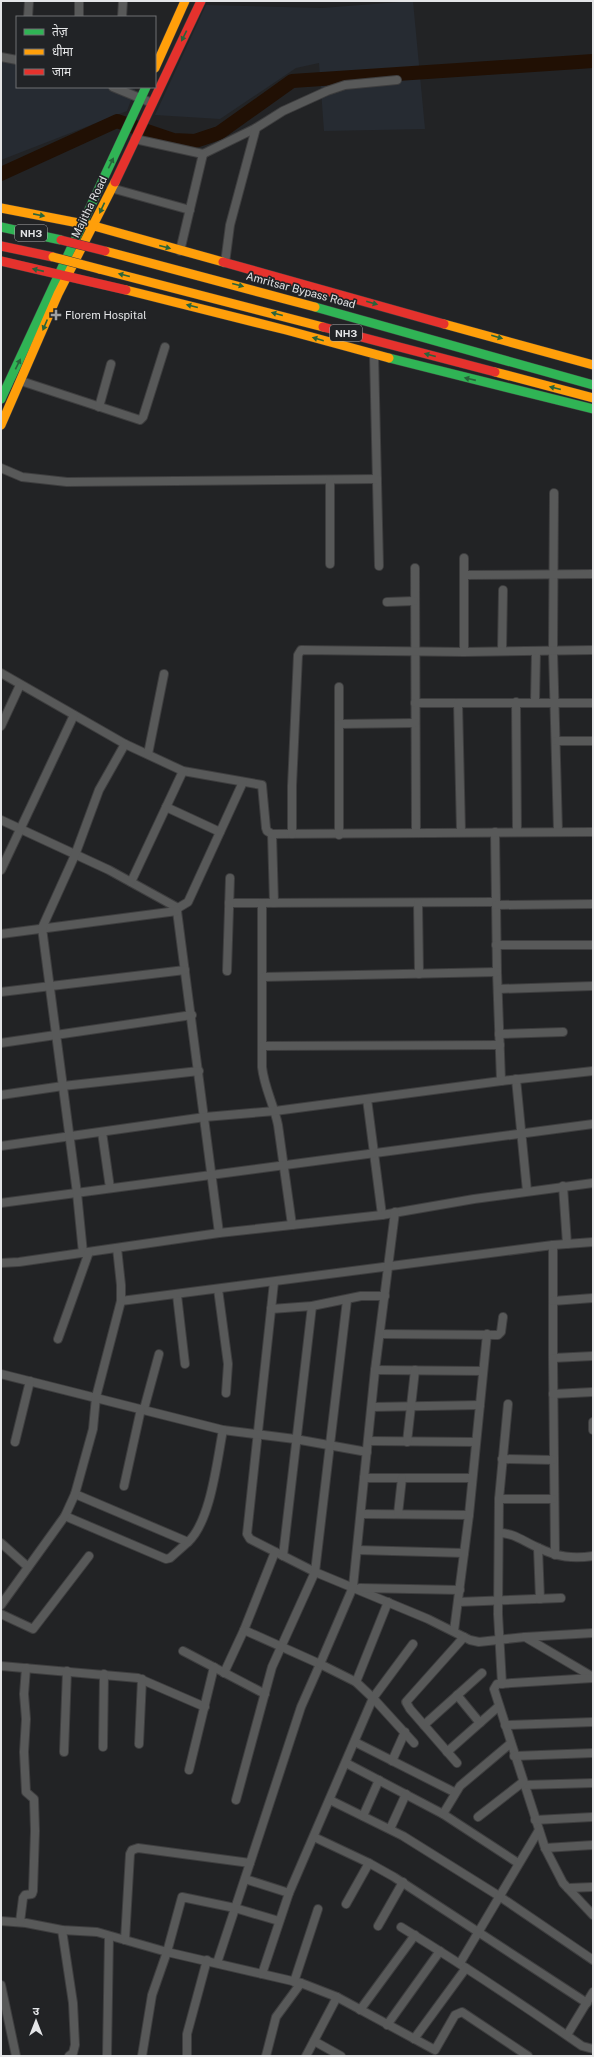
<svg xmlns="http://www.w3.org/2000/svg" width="594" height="2057" font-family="'Public Sans','Noto Sans Devanagari',sans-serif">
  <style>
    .built { fill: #262b32 }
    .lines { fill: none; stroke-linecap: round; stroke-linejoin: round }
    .river { stroke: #211004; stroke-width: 14 }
    .street-casing { stroke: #3e3e3f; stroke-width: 10 }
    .fast-casing { stroke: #3e3e3f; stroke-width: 10 }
    .slow-casing { stroke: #3e3e3f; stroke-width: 10 }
    .jam-casing { stroke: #3e3e3f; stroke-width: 10 }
    .street { stroke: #585959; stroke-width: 8 }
    .fast { stroke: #30b455; stroke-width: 9 }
    .slow { stroke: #ff9f0a; stroke-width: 9 }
    .jam { stroke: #e5322d; stroke-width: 9 }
    .slow-bridge-casing { stroke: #3e3e3f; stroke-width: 10; stroke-linecap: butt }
    .jam-bridge-casing { stroke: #3e3e3f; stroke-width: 10; stroke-linecap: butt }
    .slow-bridge { stroke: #ff9f0a; stroke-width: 9 }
    .jam-bridge { stroke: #e5322d; stroke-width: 9 }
    .oneway { fill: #28643b }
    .poi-dot { fill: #a0a1a3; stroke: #212326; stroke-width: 1.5 }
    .labels { text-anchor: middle; stroke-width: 3.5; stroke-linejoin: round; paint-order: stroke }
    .shield { fill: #212326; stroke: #aaabad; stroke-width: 1 }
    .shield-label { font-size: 10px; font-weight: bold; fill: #e4e5e7 }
    .street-label { font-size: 11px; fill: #e4e5e7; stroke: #212326 }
    .poi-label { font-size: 11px; fill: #e4e5e7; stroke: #212326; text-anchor: start }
  </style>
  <rect width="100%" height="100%" fill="#222325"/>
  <!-- built -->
  <g class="built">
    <polygon points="413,1 425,129 324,131 319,63 296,68 220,119 155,115 206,5 322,8"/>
    <polygon points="1,60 17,64 17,87 128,87 135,89 127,111 1,160"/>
  </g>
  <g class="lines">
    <!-- river -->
    <polyline class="river" points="1,174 117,121 173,140 195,141 219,133 292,81 593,61"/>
    <defs>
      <g id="street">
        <polyline points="79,1 79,17"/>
        <polyline points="28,17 29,1"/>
        <polyline points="122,17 123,1"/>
        <polyline points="1,57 17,60"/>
        <polyline points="113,87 152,103"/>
        <polyline points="135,139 203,154 256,128 283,111 327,91 345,85 397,80"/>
        <polyline points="111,188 190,210"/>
        <polyline points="180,251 203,154"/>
        <polyline points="225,263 230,225 256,128"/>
        <polyline points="374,355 379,566"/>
        <polyline points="21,381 140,420 143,417 165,347"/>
        <polyline points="99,407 111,364"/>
        <polyline points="1,468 22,477 67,482 377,479"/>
        <polyline points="554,493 553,651 558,831"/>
        <polyline points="330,564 330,480"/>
        <polyline points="415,568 416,833"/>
        <polyline points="464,575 593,574"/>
        <polyline points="387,602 414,601"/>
        <polyline points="502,651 503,590"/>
        <polyline points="464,652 464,558"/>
        <polyline points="1,673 125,744 183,771 262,785 266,828 267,831 272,834 274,903"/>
        <polyline points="516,702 517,832"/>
        <polyline points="535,702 536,651"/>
        <polyline points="415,703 458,703"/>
        <polyline points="339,724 339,687"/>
        <polyline points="1,726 20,685"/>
        <polyline points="556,741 593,741"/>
        <polyline points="148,754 164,674"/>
        <polyline points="166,807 220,832"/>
        <polyline points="1,820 109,870 178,908 177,911 219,1233"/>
        <polyline points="461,832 458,703 593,703"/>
        <polyline points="495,832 497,972 501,1081"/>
        <polyline points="272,834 593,832"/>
        <polyline points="292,834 292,786 298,655 301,650 464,652 593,650"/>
        <polyline points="339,835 339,724 415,723"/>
        <polyline points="1,870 74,715"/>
        <polyline points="131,882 183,771"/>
        <polyline points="229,903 496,902"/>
        <path d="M262 903V1067C264 1087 274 1105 278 1125L292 1225"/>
        <polyline points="418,903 419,974"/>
        <polyline points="496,905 593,904"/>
        <polyline points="178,908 188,902 243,782"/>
        <polyline points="1,934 177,911"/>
        <polyline points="496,945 593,945"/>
        <polyline points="227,971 230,878"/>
        <polyline points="263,977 497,972"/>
        <polyline points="498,989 593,986"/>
        <polyline points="1,992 185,970"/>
        <polyline points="499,1034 563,1032"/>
        <polyline points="1,1043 192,1015"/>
        <polyline points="263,1046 500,1045"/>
        <polyline points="516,1079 527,1191"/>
        <polyline points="1,1095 63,1086 199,1071"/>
        <polyline points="367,1099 382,1215"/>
        <polyline points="102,1132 110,1188"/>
        <polyline points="1,1146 205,1117 275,1111 501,1081 593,1071"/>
        <polyline points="563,1186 567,1244"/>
        <polyline points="1,1203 593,1124"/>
        <polyline points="553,1245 553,1358 593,1356"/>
        <polyline points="83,1253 77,1193 42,928 75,855 99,790 125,744"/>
        <polyline points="1,1263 19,1262 219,1233 382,1215 474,1199 593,1183"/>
        <polyline points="274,1282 247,1534 250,1539 315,1572 428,1619 470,1640 479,1642 525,1637 593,1677"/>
        <polyline points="218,1289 228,1364 226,1393"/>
        <polyline points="177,1295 185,1364"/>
        <polyline points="121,1301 553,1245 593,1242"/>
        <polyline points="553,1301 593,1298"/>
        <polyline points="271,1309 312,1306 361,1296 385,1296"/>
        <polyline points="380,1334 498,1335 501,1332 503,1317"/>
        <polyline points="58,1339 89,1252"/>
        <polyline points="553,1358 555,1555"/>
        <polyline points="375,1370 483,1371"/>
        <polyline points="1,1374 223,1430 295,1439 367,1452"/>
        <polyline points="553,1394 593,1392"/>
        <polyline points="372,1407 480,1405"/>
        <polyline points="144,1409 159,1354"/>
        <polyline points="593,1422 593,1430"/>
        <polyline points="368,1441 476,1442"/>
        <polyline points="15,1442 30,1381"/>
        <polyline points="407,1442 415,1370"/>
        <polyline points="502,1459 553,1460"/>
        <polyline points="364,1478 472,1478"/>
        <polyline points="124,1486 141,1409"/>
        <polyline points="499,1499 553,1499"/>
        <polyline points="361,1514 469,1515"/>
        <polyline points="398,1514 402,1478"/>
        <polyline points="65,1516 166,1559 170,1558 188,1542 75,1494"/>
        <path d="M499 1533C515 1533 524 1542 539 1548 557 1557 573 1559 593 1556"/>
        <path d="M188 1542C211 1521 217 1460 223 1430"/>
        <polyline points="1,1543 28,1567"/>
        <polyline points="538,1548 540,1599"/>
        <polyline points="357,1550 464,1553"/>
        <polyline points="283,1556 312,1306"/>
        <polyline points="360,1588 460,1590"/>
        <polyline points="458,1602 561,1598"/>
        <polyline points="1,1605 65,1516 75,1494 93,1429 96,1397 121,1301 121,1285 117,1248"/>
        <polyline points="1,1614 33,1629 89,1556"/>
        <polyline points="454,1631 469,1515 487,1334"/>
        <polyline points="525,1637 593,1633"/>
        <polyline points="413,1644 373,1698 414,1743"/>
        <polyline points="183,1651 265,1694"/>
        <polyline points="1,1666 138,1678 205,1707"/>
        <polyline points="224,1673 244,1630 275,1552"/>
        <polyline points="593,1678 497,1684 494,1689 545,1848 563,1883 593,1915"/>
        <polyline points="356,1682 388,1602"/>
        <polyline points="502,1684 498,1614 499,1499 508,1404"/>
        <polyline points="457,1695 480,1723"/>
        <polyline points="424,1725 482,1673"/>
        <polyline points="505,1725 593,1722"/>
        <polyline points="355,1742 454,1792"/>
        <polyline points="139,1744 142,1679"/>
        <polyline points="103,1747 104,1674"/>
        <polyline points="64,1752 67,1671"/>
        <polyline points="447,1752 499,1706"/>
        <polyline points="514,1756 593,1753"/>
        <polyline points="392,1761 405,1732"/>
        <polyline points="346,1763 443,1814 518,1863"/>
        <polyline points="457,1763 410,1709 406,1702 464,1637"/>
        <polyline points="189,1770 214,1667"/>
        <polyline points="524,1785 593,1783"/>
        <polyline points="236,1800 272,1667 315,1572 347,1300"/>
        <polyline points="330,1800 403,1836 499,1896 593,1960"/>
        <polyline points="443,1814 460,1786 511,1743"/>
        <polyline points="363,1816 379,1780"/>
        <polyline points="478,1817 523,1782"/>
        <polyline points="535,1820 593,1817"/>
        <polyline points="390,1829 406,1794"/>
        <polyline points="314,1837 369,1863 394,1877 587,2003"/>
        <polyline points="545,1848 593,1845"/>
        <polyline points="245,1879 289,1893"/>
        <polyline points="568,1888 593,1887"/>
        <polyline points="346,1904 369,1863"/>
        <polyline points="1,1921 26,1923 62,1930 97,1932 167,1952 301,1983 337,1997 435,2050 455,2015 462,2012 528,2056"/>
        <polyline points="20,1922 23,1898 25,1895 32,1894 33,1891 35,1831 34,1799 26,1792 24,1752 26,1719 24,1694 26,1668"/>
        <polyline points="378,1926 403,1882"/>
        <path d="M401 1927C463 1965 523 2005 582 2046L593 2049"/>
        <polyline points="62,1930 73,2003 75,2045 73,2053 69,2056"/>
        <polyline points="125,1940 130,1854 132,1850 138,1848 250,1863 301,1707 320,1664 244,1630"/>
        <polyline points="217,1963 250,1863"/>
        <polyline points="460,1963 539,1830"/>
        <polyline points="262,1974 289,1893 373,1698 356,1682 320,1664 353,1587 375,1370 395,1212"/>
        <polyline points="294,1982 318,1909"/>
        <polyline points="1,1985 16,2056"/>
        <polyline points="360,2010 415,1935"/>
        <polyline points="387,2025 440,1951"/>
        <polyline points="567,2035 593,1992"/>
        <polyline points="414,2039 466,1968"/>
        <polyline points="314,2041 341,2056"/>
        <polyline points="107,2056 109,1936"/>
        <polyline points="142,2056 152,1995 167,1952 182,1897 235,1908 279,1921"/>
        <polyline points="187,2056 187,2034 207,1960"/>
        <polyline points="266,2056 276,2017 301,1983"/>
        <polyline points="306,2056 337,1997"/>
      </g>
      <g id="fast">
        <polyline points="1,227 61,240"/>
        <polyline points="315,307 593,385"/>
        <polyline points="389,358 593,409"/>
        <polyline points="1,399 146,87"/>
      </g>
      <g id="slow">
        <polyline points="155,68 185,1"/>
        <polyline points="1,208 94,226 223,262"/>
        <polyline points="105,251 315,307"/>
        <polyline points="99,269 323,327"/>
        <polyline points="126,290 286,330 389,358"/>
        <polyline points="444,324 593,365"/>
        <polyline points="495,372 593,398"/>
        <polyline points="1,425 58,294 115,182"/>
      </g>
      <g id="jam">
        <polyline points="115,182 201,1"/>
        <polyline points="1,246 53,257"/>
        <polyline points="1,261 126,290"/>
        <polyline points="223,262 444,324"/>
        <polyline points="323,327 495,372"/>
      </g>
    </defs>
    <!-- street casing -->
    <use href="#street" class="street-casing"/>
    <!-- fast casing -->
    <use href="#fast" class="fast-casing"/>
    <!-- slow casing -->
    <use href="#slow" class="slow-casing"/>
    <!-- jam casing -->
    <use href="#jam" class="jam-casing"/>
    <!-- street -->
    <use href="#street" class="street"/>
    <!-- fast -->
    <use href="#fast" class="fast"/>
    <!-- slow -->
    <use href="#slow" class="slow"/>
    <!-- jam -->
    <use href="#jam" class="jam"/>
    <defs>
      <polyline id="slow-bridge" points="53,257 99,269"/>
      <polyline id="jam-bridge" points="61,240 105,251"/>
    </defs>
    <!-- slow-bridge casing -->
    <use href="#slow-bridge" class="slow-bridge-casing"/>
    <!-- jam-bridge casing -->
    <use href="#jam-bridge" class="jam-bridge-casing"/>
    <!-- slow-bridge -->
    <use href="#slow-bridge" class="slow-bridge"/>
    <!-- jam-bridge -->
    <use href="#jam-bridge" class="jam-bridge"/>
  </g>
  <!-- one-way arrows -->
  <defs><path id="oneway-solid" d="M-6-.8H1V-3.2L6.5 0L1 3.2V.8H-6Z"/></defs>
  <g class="oneway">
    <use href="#oneway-solid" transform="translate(184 36) rotate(116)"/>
    <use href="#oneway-solid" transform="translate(111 163) rotate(-64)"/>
    <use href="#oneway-solid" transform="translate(102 208) rotate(115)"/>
    <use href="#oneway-solid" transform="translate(39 215) rotate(11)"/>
    <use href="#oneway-solid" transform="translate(165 247) rotate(15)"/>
    <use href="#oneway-solid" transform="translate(38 270) rotate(-167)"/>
    <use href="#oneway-solid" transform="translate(124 275) rotate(-166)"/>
    <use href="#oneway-solid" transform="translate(238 285) rotate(15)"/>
    <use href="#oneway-solid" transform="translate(372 303) rotate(16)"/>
    <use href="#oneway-solid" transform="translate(192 306) rotate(-166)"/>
    <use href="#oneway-solid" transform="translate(277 314) rotate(-165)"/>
    <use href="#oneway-solid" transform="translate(45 325) rotate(113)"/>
    <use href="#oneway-solid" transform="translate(497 337) rotate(16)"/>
    <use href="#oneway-solid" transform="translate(318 339) rotate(-164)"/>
    <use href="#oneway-solid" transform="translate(430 355) rotate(-165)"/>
    <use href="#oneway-solid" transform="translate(18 364) rotate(-64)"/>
    <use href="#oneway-solid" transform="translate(470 379) rotate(-167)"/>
    <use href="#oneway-solid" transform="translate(555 388) rotate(-166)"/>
  </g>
  <!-- markers -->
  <path class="poi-dot" d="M54 309h4v4h4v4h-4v4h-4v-4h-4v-4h4z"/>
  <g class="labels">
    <!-- shield labels -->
    <g class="shield">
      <rect x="15" y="225" width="32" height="16" rx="3"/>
      <rect x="330" y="325" width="32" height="16" rx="3"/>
    </g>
    <g class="shield-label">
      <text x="31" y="237">NH3</text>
      <text x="346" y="337">NH3</text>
    </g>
    <!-- street labels -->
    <g class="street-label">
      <text transform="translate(89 207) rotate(-64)" y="4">Majitha Road</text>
      <text transform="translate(301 290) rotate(15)" y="4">Amritsar Bypass Road</text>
    </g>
    <!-- poi labels -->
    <g class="poi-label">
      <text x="65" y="319">Florem Hospital</text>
    </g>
  </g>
  <!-- border -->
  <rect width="594" height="2057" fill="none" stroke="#e4e5e7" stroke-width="4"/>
  <!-- legend -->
  <rect x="16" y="16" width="140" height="72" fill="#212326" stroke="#6f7173"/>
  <rect x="24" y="29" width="20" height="6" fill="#30b455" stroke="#6f7173"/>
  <text x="52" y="36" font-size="12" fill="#e4e5e7">तेज़</text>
  <rect x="24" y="49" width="20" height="6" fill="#ff9f0a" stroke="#6f7173"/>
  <text x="52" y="56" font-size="12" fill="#e4e5e7">धीमा</text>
  <rect x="24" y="69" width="20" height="6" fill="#e5322d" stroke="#6f7173"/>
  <text x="52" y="76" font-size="12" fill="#e4e5e7">जाम</text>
  <!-- north arrow -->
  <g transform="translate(36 2021)" stroke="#212326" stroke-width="3" paint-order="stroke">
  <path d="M0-3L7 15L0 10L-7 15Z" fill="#e4e5e7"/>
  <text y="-6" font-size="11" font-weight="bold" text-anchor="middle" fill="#e4e5e7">उ</text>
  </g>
</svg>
